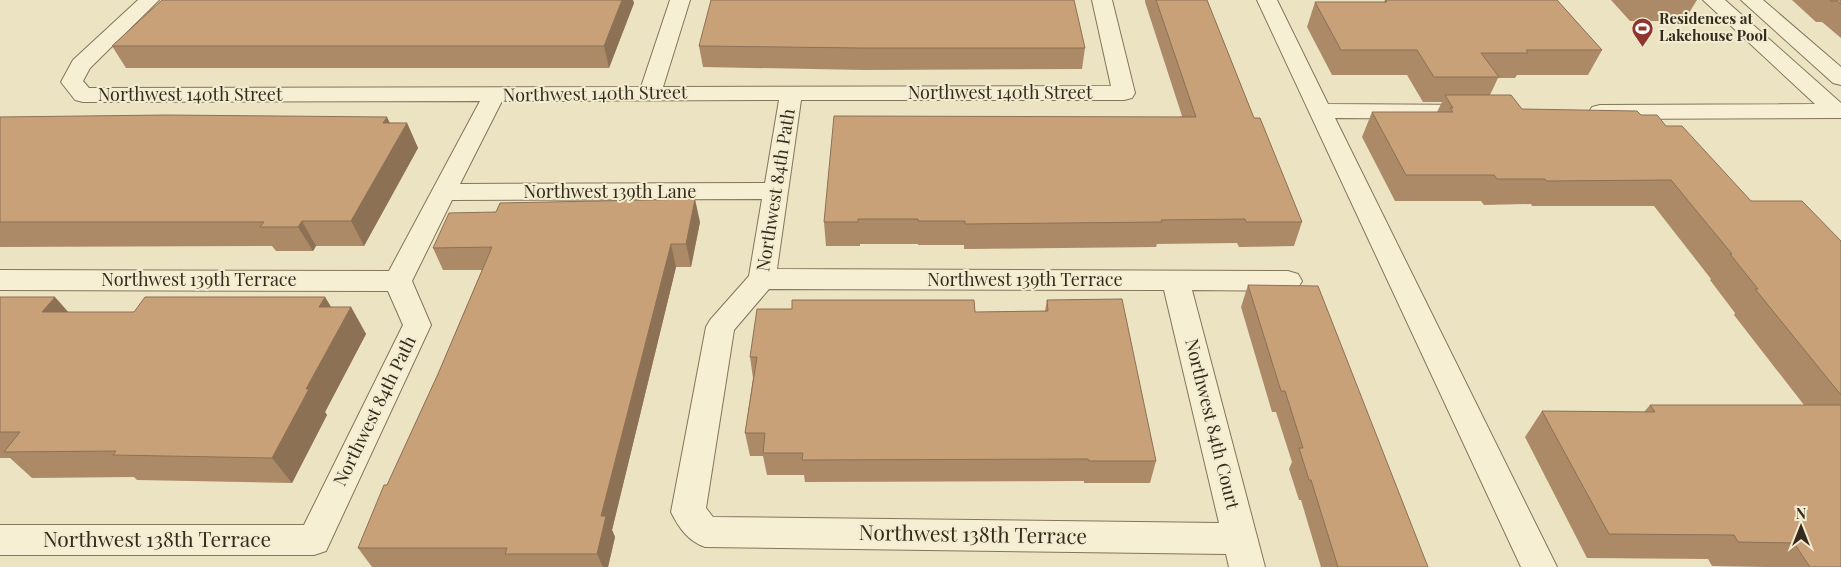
<svg xmlns="http://www.w3.org/2000/svg" width="1841" height="567" font-family="'Playfair Display',serif">
  <style>
    .lines { fill: none; stroke-linecap: round; stroke-linejoin: round }
    .street-casing { stroke: #84745a; stroke-width: 2 }
    .street { fill: #f7efd4; fill-rule: evenodd }
    .wall { fill: #ac8a68 }
    .shaded-wall { fill: #8c7155 }
    .building { fill: #c8a179; stroke: #8c7155 }
    .labels { text-anchor: middle; stroke-width: 4; stroke-linejoin: round; paint-order: stroke }
    .far-poi-label { font-size: 15px; font-weight: bold; fill: #342b1d; stroke: #f3ecd1; text-anchor: start }
    .street-label { font-size: 18px; fill: #342b1d; stroke: #f3ecd1 }
    .near-street-label { font-size: 21px; fill: #342b1d; stroke: #f3ecd1 }
  </style>
  <rect width="100%" height="100%" fill="#ebe3c2"/>
  <g class="lines">
    <defs>
      <g id="street">
        <path d="M138 0H159L90 68 83 81 89 88 641 87 670 0H690L663 87 1111 86 1092 0H1112L1135 93 1132 98 1124 100H801L777 269 1288 271 1298 274 1302 281 1298 288 1288 291 1192 290 1265 567H1229L1226 554 705 547C688 541 679 528 671 512L706 327 710 320 749 276 762 199 452 200 412 281 431 325 326 551 314 555H0V525H304L403 325 388 291 0 290V270L389 271 480 101 83 102 75 100 61 82 73 60ZM779 100 765 183 460 184 502 101ZM769 289 1164 290 1219 523 713 517 706 508 734 330Z"/>
        <polygon points="1257,0 1277,0 1328,104 1475,105 1483,107 1486,112 1483,117 1475,119 1335,118 1557,567 1521,567"/>
        <polygon points="1703,0 1725,0 1841,103 1841,118 1600,119 1592,117 1589,112 1592,107 1600,105 1815,104"/>
        <polygon points="1741,0 1763,0 1841,67 1841,85 1833,83"/>
      </g>
    </defs>
    <!-- street casing -->
    <use href="#street" class="street-casing"/>
    <!-- street -->
    <use href="#street" class="street"/>
  </g>
  <!-- wall -->
  <g class="wall">
    <polygon points="1145,0 1207,0 1254,118 1302,222 1294,246 1239,247 1237,243 1157,244 1156,247 964,249 964,245 918,245 918,244 860,244 860,246 826,246 824,222 1182,116 1145,2"/>
    <polygon points="1385,0 1557,0 1602,50 1588,75 1517,75 1515,78 1498,78 1490,95 1522,109 1641,115 1666,126 1751,201 1841,241 1841,567 1766,567 1712,566 1708,559 1587,558 1525,437 1542,411 1644,412 1650,405 1804,405 1734,315 1735,313 1710,280 1711,279 1654,206 1532,206 1531,204 1484,205 1481,201 1395,201 1362,137 1372,112 1437,112 1442,102 1423,102 1407,75 1332,75 1307,27 1315,2 1384,2"/>
    <polygon points="1611,0 1697,0 1684,21 1630,21"/>
    <polygon points="1792,0 1841,0 1841,38 1822,22 1816,22"/>
    <polygon points="634,3 609,68 126,68 112,46"/>
    <polygon points="699,46 1085,48 1082,69 864,70 703,67"/>
    <polygon points="0,117 407,123 418,148 364,246 316,246 313,251 276,251 272,246 0,247"/>
    <polygon points="496,212 700,222 691,267 676,267 612,530 615,537 608,567 372,567 358,548 387,485 438,374 482,270 443,270 433,248"/>
    <polygon points="1248,285 1428,567 1321,567 1301,500 1299,500 1289,469 1292,462 1276,412 1272,412 1241,307"/>
    <polygon points="0,297 68,312 134,312 325,297 331,307 351,307 366,334 325,412 327,415 292,483 137,480 134,477 32,478 10,458 0,458"/>
    <polygon points="1047,300 1156,461 1150,483 1084,483 1084,481 805,482 804,475 767,475 763,456 750,456 745,433 753,378 750,357 792,309 975,312 1045,311"/>
  </g>
  <!-- shaded-wall -->
  <g class="shaded-wall">
    <polygon points="622,0 633,0 634,3 609,68 604,46"/>
    <polygon points="387,117 398,140 407,123 418,148 364,246 351,221 383,123"/>
    <polygon points="695,199 700,222 691,267 686,244"/>
    <polygon points="302,221 316,246 313,251 298,227"/>
    <polygon points="671,244 676,267 612,530 615,537 608,567 603,567 597,554 601,516"/>
    <polygon points="55,297 78,323 42,312"/>
    <polygon points="325,297 341,324 319,307"/>
    <polygon points="351,307 366,334 325,412 327,415 292,483 272,458 306,389"/>
  </g>
  <!-- building -->
  <g class="building">
    <polygon points="162,0 622,0 604,46 112,46"/>
    <polygon points="711,0 1074,0 1085,48 863,48 699,46"/>
    <polygon points="1156,0 1207,0 1254,118 1260,118 1302,222 1246,222 1245,219 1161,220 1162,222 965,224 965,221 918,221 918,219 858,219 858,222 824,222 834,116 1196,117"/>
    <polygon points="1385,0 1557,0 1602,50 1526,50 1528,53 1481,53 1499,77 1434,77 1417,50 1341,50 1315,2 1387,2"/>
    <polygon points="1830,0 1841,0 1841,4 1837,1 1831,1"/>
    <polygon points="1445,95 1511,95 1522,109 1637,111 1641,115 1657,115 1666,126 1682,126 1751,201 1802,201 1841,241 1841,395 1755,289 1758,289 1730,254 1732,254 1671,180 1546,181 1545,179 1497,179 1494,175 1406,175 1372,112 1453,112 1450,108 1453,108"/>
    <polygon points="166,115 387,117 383,123 407,123 351,221 302,221 298,227 260,227 264,222 0,222 0,117"/>
    <polygon points="695,199 686,244 671,244 601,516 606,516 597,554 505,554 507,548 358,548 384,485 387,485 438,374 492,247 433,248 449,213 496,212 500,203"/>
    <polygon points="1248,285 1318,286 1428,567 1338,567 1311,480 1309,480 1299,448 1303,448 1285,391 1281,391"/>
    <polygon points="0,297 55,297 42,312 134,312 145,297 325,297 319,307 351,307 306,389 309,389 272,458 113,455 116,451 4,452 20,432 0,432"/>
    <polygon points="1122,299 1156,461 1089,461 1088,459 802,460 803,453 763,453 765,433 745,433 757,357 750,357 757,309 792,309 792,300 974,300 975,312 1048,311 1047,300"/>
    <polygon points="1650,405 1841,405 1841,567 1810,567 1794,543 1738,542 1734,535 1609,534 1542,411 1655,412"/>
  </g>
  <!-- icons -->
  <defs>
    <symbol id="stadium-pin" viewBox="-11 -11 22 30"><path d="M0 17L-7.5 6A9.5 9.5 0 1 1 7.5 6Z" fill="#90352d" stroke="#f3ecd1"/><path d="M0-5a6.5 5 0 1 0 0 10a6.5 5 0 1 0 0-10ZM-3.5-1.8h7v3.6h-7Z" fill="#fff"/></symbol>
  </defs>
  <g fill-rule="evenodd">
    <use href="#stadium-pin" x="1630" y="16" width="25" height="34"/>
  </g>
  <g class="labels">
    <!-- far-poi labels -->
    <g class="far-poi-label">
      <text x="1659" y="24">Residences at<tspan x="1659" dy="17">Lakehouse Pool</tspan></text>
    </g>
    <!-- street labels -->
    <g class="street-label">
      <text x="1000" y="99">Northwest 140th Street</text>
      <text transform="translate(595 94) rotate(-1)" y="6">Northwest 140th Street</text>
      <text x="190" y="101">Northwest 140th Street</text>
      <text transform="translate(776 190) rotate(-81)" y="6">Northwest 84th Path</text>
      <text x="610" y="198">Northwest 139th Lane</text>
      <text x="199" y="286">Northwest 139th Terrace</text>
      <text x="1025" y="286">Northwest 139th Terrace</text>
      <text transform="translate(375 411) rotate(-64)" y="6">Northwest 84th Path</text>
      <text transform="translate(1212 424) rotate(76)" y="6">Northwest 84th Court</text>
    </g>
    <!-- near-street labels -->
    <g class="near-street-label">
      <text transform="translate(973 535) rotate(1)" y="7">Northwest 138th Terrace</text>
      <text x="157" y="547">Northwest 138th Terrace</text>
    </g>
  </g>
  <!-- north arrow -->
  <g transform="translate(1801 527)" stroke="#f3ecd1" stroke-width="4" paint-order="stroke">
  <path d="M0-4L9 19L0 12L-9 19Z" fill="#342b1d"/>
  <text y="-8" font-size="14" font-weight="bold" text-anchor="middle" fill="#342b1d">N</text>
  </g>
</svg>
